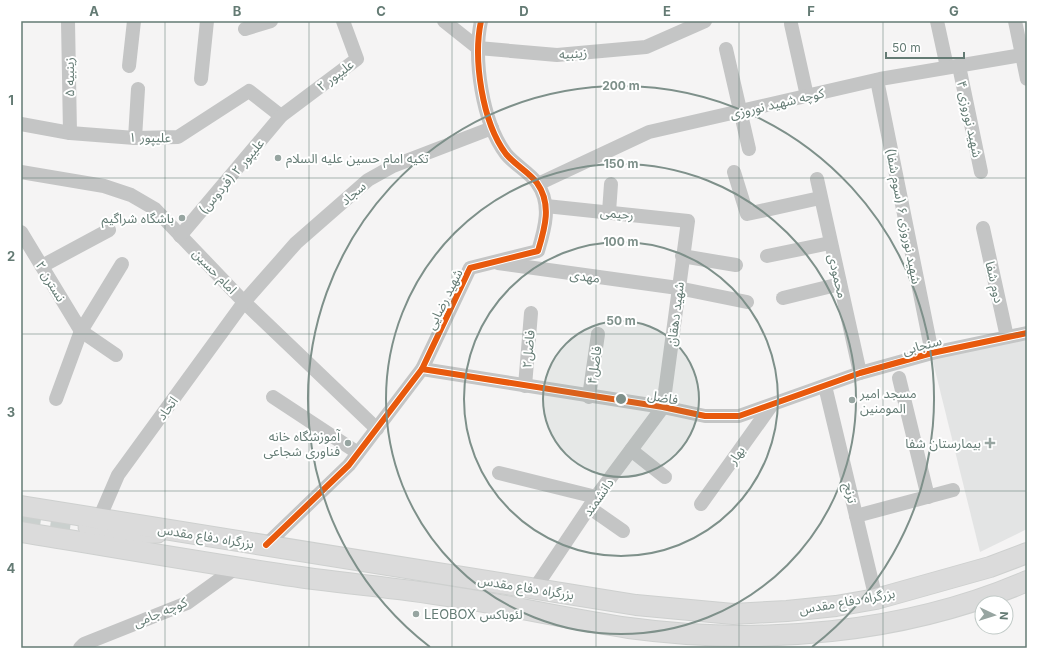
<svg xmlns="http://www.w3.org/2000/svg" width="1048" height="669" font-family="Inter,'Noto Sans Arabic',sans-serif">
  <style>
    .built { fill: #e3e4e4 }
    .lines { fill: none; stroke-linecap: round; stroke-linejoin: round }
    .highway-tunnel { stroke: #cad0ce; stroke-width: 20; stroke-dasharray: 20 10; stroke-linecap: butt }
    .major-casing { stroke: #cfd0cf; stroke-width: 19 }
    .highway-casing { stroke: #ced0cf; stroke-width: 22 }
    .minor { stroke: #c4c5c5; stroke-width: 14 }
    .major { stroke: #dbdbdb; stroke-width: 17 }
    .highway { stroke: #dbdbdb; stroke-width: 20 }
    .cycleway-casing { stroke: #fff; stroke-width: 8 }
    .cycleway { stroke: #e8590c; stroke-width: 6 }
    .grid { fill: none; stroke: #647b74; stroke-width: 1; stroke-opacity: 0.55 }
    .ring { fill: none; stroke: #7e908a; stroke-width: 2 }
    .poi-dot { fill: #97a5a1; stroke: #fff; stroke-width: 1.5 }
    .labels { text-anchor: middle; stroke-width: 4; stroke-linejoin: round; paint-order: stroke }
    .street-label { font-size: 13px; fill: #647b74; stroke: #fff }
    .poi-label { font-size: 13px; fill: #647b74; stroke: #fff; text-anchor: start }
    .centre { fill: #7e908a; stroke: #fff; stroke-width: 2 }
    .ring-label { font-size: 12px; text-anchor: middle; font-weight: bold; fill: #7e908a; stroke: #fff; stroke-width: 4; stroke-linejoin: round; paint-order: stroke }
    .neatline { fill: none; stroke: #647b74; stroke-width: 1.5 }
    .grid-label { font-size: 13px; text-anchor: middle; font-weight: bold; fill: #647b74 }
  </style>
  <rect width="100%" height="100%" fill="#f5f4f4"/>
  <!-- built -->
  <polygon class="built" points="1027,336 1027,529 980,552 932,358"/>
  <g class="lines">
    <!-- highway-tunnel -->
    <polyline class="highway-tunnel" points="21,518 87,527"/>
    <defs>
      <polyline id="major" points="87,527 127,535 158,534"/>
      <g id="highway">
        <polyline points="21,506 636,605 733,614 787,611 836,606 876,599 990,567 1027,553"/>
        <path d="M21 532C107 546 193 561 279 574 335 583 392 587 447 596 508 605 568 619 629 628 761 646 904 634 1027 581"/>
      </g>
    </defs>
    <!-- major casing -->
    <use href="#major" class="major-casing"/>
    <!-- highway casing -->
    <use href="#highway" class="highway-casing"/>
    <!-- minor -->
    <g class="minor">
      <polyline points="68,21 70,133"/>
      <polyline points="444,21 478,48 557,55 646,47 705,21"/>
      <polyline points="937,21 947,67"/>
      <polyline points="1015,21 1027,79"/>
      <polyline points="791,24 807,96"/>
      <polyline points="245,29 271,21"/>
      <polyline points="726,49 749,149"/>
      <polyline points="129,66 134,21"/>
      <polyline points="959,66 981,172"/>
      <polyline points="201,79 207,21"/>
      <polyline points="877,80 932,353"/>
      <polyline points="21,124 70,133 135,138 178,137 249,91 281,116"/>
      <polyline points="135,138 138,89"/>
      <polyline points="21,172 104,186 131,195 155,209 244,302 377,429"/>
      <polyline points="734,172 747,214 820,198"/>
      <polyline points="817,179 860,373"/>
      <polyline points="538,184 649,132 880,79 1027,54"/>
      <polyline points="609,212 611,184"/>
      <polyline points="983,228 1007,337"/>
      <polyline points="21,232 81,331 116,355"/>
      <polyline points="180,236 281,116 357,59 343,21"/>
      <polyline points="682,256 736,265"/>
      <polyline points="767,256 830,243"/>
      <polyline points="498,263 678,288 747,302"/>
      <polyline points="42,266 109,230"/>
      <polyline points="783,298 840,284"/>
      <polyline points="422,369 663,407 705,416 739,416 860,373 932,353 1027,333"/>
      <polyline points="899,378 928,497"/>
      <polyline points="525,386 531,313"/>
      <polyline points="825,386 876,599"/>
      <polyline points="273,397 358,453"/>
      <polyline points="589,397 598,334"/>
      <polyline points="56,399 81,331 122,264"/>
      <polyline points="631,450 665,477"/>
      <polyline points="499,473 596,497"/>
      <polyline points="701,504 771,406"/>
      <polyline points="590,508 623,531"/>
      <polyline points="856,516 953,490"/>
      <polyline points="99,519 118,475 244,302 296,243 368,180 393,166 492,128"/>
      <path d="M266 545 349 465 422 369 470 268 538 251C545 228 552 204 537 183 529 172 515 165 506 154 482 122 473 59 481 21"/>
      <polyline points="535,588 596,497 663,407 688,221 546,206"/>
      <polyline points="80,648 84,644 187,603 237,567"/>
    </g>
    <!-- major -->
    <use href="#major" class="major"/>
    <!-- highway -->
    <use href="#highway" class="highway"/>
    <defs>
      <g id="cycleway">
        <polyline points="422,369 663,407 705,416 739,416 860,373 932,353 1027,333"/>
        <path d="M266 545 349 465 422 369 470 268 538 251C545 228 552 204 537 183 529 172 515 165 506 154 482 122 473 59 481 21"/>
      </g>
    </defs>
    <!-- cycleway casing -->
    <use href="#cycleway" class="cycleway-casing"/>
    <!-- cycleway -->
    <use href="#cycleway" class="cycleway"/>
  </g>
  <!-- grid -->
  <path class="grid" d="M165 21V648M309 21V648M452 21V648M596 21V648M739 21V648M883 21V648M21 178H1027M21 334H1027M21 491H1027"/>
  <!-- distance rings -->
  <circle cx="621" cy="399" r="78" fill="#7e908a" fill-opacity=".12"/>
  <g class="ring">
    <circle cx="621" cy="399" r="78"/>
    <circle cx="621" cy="399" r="157"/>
    <circle cx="621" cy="399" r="235"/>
    <path d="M430 647A313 313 0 1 1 812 647"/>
  </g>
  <!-- markers -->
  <g class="poi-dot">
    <circle cx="278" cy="158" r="4"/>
    <circle cx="182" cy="218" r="4"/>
    <circle cx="852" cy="400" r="4"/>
    <circle cx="348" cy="443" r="4"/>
    <path d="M988 437h4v4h4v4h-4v4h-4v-4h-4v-4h4z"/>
    <circle cx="416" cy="614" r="4"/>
  </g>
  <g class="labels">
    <!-- street labels -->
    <g class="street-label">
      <text transform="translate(573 53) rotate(-4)" y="5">زینبیه</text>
      <text transform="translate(335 75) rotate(-37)" y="5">علیپور ۲</text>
      <text transform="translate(69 77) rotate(-91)" y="5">زینبیه ۵</text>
      <text transform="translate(777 103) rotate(-13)" y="5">کوچه شهید نوروزی</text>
      <text transform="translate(970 119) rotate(78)" y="5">شهید نوروزی ۴</text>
      <text transform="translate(150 137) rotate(1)" y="5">علیپور ۱</text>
      <text transform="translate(231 176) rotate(-50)" y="5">علیپور ۲ (فردوس)</text>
      <text transform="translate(353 193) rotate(-41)" y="5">سجاد</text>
      <text transform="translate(617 213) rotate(6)" y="5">رحیمی</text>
      <text transform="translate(904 216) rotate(79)" y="5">شهید نوروزی ۶ (سوم شفا)</text>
      <text transform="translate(215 271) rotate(46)" y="5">امام حسین</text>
      <text transform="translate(585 276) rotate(8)" y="5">مهدی</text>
      <text transform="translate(838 276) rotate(77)" y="5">محمودی</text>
      <text transform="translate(51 281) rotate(59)" y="5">نسترن ۲</text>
      <text transform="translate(995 282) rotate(77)" y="5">دوم شفا</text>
      <text transform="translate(444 299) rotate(-64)" y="5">شهید رضایی</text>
      <text transform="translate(675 314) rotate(-83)" y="5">شهید دهقان</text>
      <text transform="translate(922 345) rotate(-15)" y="5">سنجابی</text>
      <text transform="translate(528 349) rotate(-85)" y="5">فاضل۲</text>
      <text transform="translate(594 365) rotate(-82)" y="5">فاضل۴</text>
      <text transform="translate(663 397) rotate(10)" y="5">فاضل</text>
      <text transform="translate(167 408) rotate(-54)" y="5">اتحاد</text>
      <text transform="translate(736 455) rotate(-55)" y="5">بهار</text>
      <text transform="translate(851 493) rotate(77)" y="5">ترنج</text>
      <text transform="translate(598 497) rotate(-55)" y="5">دانشمند</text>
      <text transform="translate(206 536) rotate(9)" y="5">بزرگراه دفاع مقدس</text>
      <text transform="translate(526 587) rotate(9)" y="5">بزرگراه دفاع مقدس</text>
      <text transform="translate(847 601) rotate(-10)" y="5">بزرگراه دفاع مقدس</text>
      <text transform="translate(160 612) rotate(-23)" y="5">کوچه جامی</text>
    </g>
    <!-- poi labels -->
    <g class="poi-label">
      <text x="286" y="163">تکیه امام حسین علیه السلام</text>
      <text x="174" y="223" text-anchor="end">باشگاه شراگیم</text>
      <text x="860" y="398">مسجد امیر<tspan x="860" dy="15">المومنین</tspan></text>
      <text x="340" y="441" text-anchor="end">آموزشگاه خانه<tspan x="340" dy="15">فناوری شجاعی</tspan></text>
      <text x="981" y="448" text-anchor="end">بیمارستان شفا</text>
      <text x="424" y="619">LEOBOX لئوباکس</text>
    </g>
  </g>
  <circle cx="621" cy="399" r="6" class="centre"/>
  <g class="ring-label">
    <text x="621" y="90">200 m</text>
    <text x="621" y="168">150 m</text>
    <text x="621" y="246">100 m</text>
    <text x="621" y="325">50 m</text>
  </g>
  <!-- border -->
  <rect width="1048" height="669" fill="none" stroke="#ffffff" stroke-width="44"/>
  <!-- north arrow -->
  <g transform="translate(994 615) rotate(94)"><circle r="19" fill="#ffffff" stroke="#c1cac7"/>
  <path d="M0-3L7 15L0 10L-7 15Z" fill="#97a5a1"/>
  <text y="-6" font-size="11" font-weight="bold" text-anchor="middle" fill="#647b74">N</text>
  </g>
  <!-- scale -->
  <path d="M886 52v6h78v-6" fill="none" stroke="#647b74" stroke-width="2"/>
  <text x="892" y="52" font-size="12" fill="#647b74" stroke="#ffffff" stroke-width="3" paint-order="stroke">50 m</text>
  <rect x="22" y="22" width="1004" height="625" class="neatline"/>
  <g class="grid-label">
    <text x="94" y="16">A</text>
    <text x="237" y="16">B</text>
    <text x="381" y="16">C</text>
    <text x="524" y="16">D</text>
    <text x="667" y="16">E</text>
    <text x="811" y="16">F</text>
    <text x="954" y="16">G</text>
    <text x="11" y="105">1</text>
    <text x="11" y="261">2</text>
    <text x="11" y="417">3</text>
    <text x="11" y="573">4</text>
  </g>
</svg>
